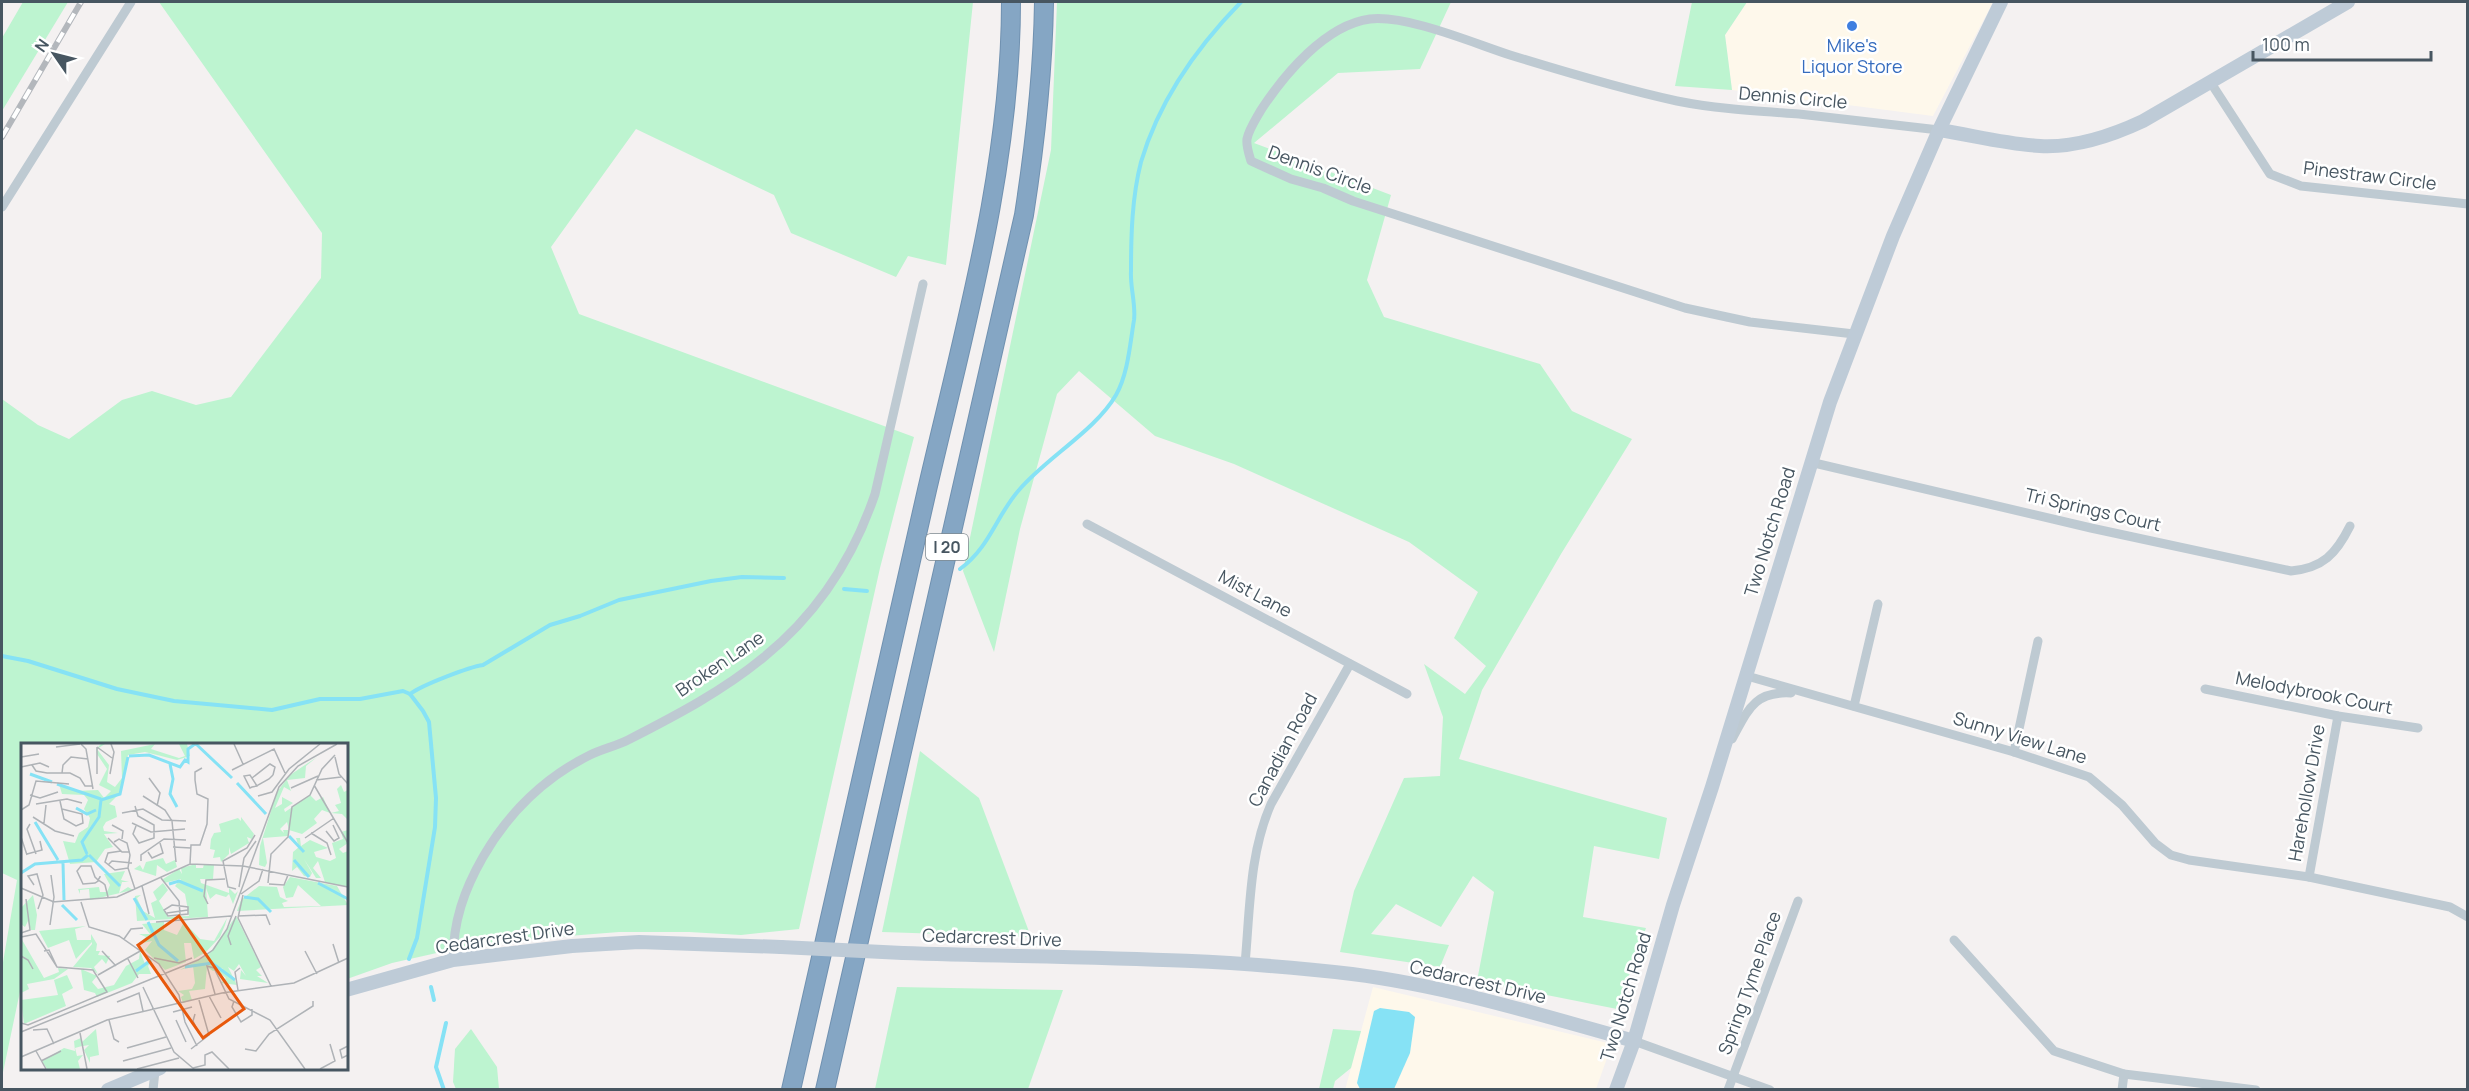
<svg xmlns="http://www.w3.org/2000/svg" width="2469" height="1091" font-family="Manrope,sans-serif">
  <style>
    .commercial { fill: #fef8eb }
    .green { fill: #bdf4d0 }
    .water { fill: #86e2f5 }
    .lines { fill: none; stroke-linecap: round; stroke-linejoin: round }
    .stream { stroke: #86e2f5; stroke-width: 4 }
    .highway-casing { stroke: #7091b0; stroke-width: 20 }
    .street { stroke: #becad2; stroke-width: 9 }
    .secondary { stroke: #becbd7; stroke-width: 14 }
    .highway { stroke: #85a6c4; stroke-width: 18 }
    .rail-casing { stroke: #b3b7bc; stroke-width: 6 }
    .rail { stroke: #fff; stroke-width: 4; stroke-dasharray: 11; stroke-linecap: butt }
    .secondary-bridge { stroke: #becbd7; stroke-width: 14 }
    .shop-dot { fill: #3f7fe0; stroke: #fff; stroke-width: 2 }
    .labels { text-anchor: middle; stroke-width: 5; stroke-linejoin: round; paint-order: stroke }
    .shield { fill: #fff; stroke: #7e8990; stroke-width: 1.5 }
    .shield-label { font-size: 16px; font-weight: bold; fill: #475661 }
    .shop-label { font-size: 18px; fill: #366cbe; stroke: #fff }
    .street-label { font-size: 18px; fill: #475661; stroke: #fff }
    .inset-river { fill: none; stroke: #86e2f5; stroke-width: 3 }
    .inset-road { fill: none; stroke: #afb3b7; stroke-width: 1.5 }
    .view { fill: #e8590c; fill-opacity: 0.15; stroke: #e8590c; stroke-width: 3 }
    .inset-edge { fill: none; stroke: #475661; stroke-width: 3 }
  </style>
  <rect width="100%" height="100%" fill="#f4f1f1"/>
  <!-- commercial -->
  <g class="commercial">
    <polygon points="1747,2 1993,2 1933,116 1732,90 1725,35"/>
    <polygon points="1373,987 1612,1044 1596,1089 1345,1090"/>
  </g>
  <!-- green -->
  <g class="green">
    <polygon points="23,2 68,2 2,111 2,38"/>
    <polygon points="159,2 973,2 946,265 908,256 896,277 791,233 774,195 636,129 551,247 579,314 914,437 880,568 799,929 741,935 689,932 619,932 543,938 450,950 392,963 347,979 346,744 22,744 22,982 2,1077 2,968 17,880 2,873 2,399 38,425 69,439 122,400 152,391 196,405 231,397 321,278 322,233"/>
    <polygon points="1057,2 1451,2 1420,69 1338,73 1254,143 1391,195 1367,280 1384,317 1540,364 1572,411 1632,439 1561,554 1482,690 1459,759 1667,818 1659,859 1594,846 1583,917 1646,928 1617,1009 1477,981 1494,892 1473,876 1441,927 1396,904 1371,934 1449,945 1440,967 1340,952 1354,891 1404,778 1440,776 1443,717 1424,664 1465,694 1486,666 1454,638 1478,592 1409,542 1234,464 1155,436 1079,371 1057,394 1020,529 994,652 963,571 1051,150"/>
    <polygon points="1692,2 1747,2 1725,35 1732,90 1675,86"/>
    <polygon points="920,751 979,798 1031,937 882,932"/>
    <polygon points="897,987 1063,990 1028,1089 875,1089"/>
    <polygon points="471,1029 497,1067 499,1089 456,1089 453,1082 455,1049"/>
    <polygon points="1333,1029 1361,1031 1351,1068 1335,1081 1333,1089 1319,1089"/>
  </g>
  <!-- water -->
  <polygon class="water" points="1380,1008 1409,1012 1415,1017 1410,1053 1394,1089 1360,1089 1357,1083 1374,1011"/>
  <g class="lines">
    <!-- stream -->
    <g class="stream">
      <path d="M960 569C990 547 996 516 1019 490 1046 458 1096 430 1116 395 1128 374 1130 344 1134 320 1136 305 1130 287 1131 271 1131 235 1132 197 1141 162 1159 101 1197 47 1241 2"/>
      <polyline points="844,589 867,591"/>
      <polyline points="2,656 28,661 117,689 174,701 272,710 320,699 360,699 403,691 410,694 423,711 429,722 436,798 435,827 417,938 409,959"/>
      <path d="M410 694C422 685 469 667 483 665L550 625 580 616 619 600 711 581 742 577 784 578"/>
      <polyline points="431,987 434,1000"/>
      <polyline points="444,1090 436,1067 446,1023"/>
    </g>
    <defs>
      <g id="highway">
        <path d="M791 1090C836 890 881 690 927 490 964 330 1011 167 1011 2"/>
        <path d="M825 1090 1024 215C1035 144 1043 73 1044 2"/>
      </g>
    </defs>
    <!-- highway casing -->
    <use href="#highway" class="highway-casing"/>
    <!-- street -->
    <g class="street">
      <polyline points="2211,83 2270,174 2301,186 2468,204"/>
      <polyline points="2,207 131,2"/>
      <path d="M1854 334 1750 322 1685 308 1353 201 1323 188 1291 179 1251 161C1249 154 1246 146 1247 139 1249 129 1256 119 1261 110 1284 75 1325 25 1370 19 1408 15 1473 43 1510 55 1565 72 1621 89 1677 101 1717 109 1758 111 1799 114 1846 119 1892 125 1939 130"/>
      <path d="M1810 462 2091 528 2291 571C2323 568 2336 554 2350 526"/>
      <polyline points="1087,524 1407,694"/>
      <polyline points="1747,676 2014,752 2089,777 2122,805 2155,843 2171,855 2189,860 2309,877 2450,907 2468,917"/>
      <polyline points="2205,689 2338,716 2418,728"/>
      <polyline points="1854,706 1878,604"/>
      <path d="M1732 739C1748 710 1754 691 1791 693"/>
      <polyline points="2014,752 2038,641"/>
      <polyline points="2309,877 2338,716"/>
      <polyline points="1954,940 2054,1051 2124,1074 2256,1090"/>
      <path d="M453 960C453 922 464 890 483 857 508 813 545 777 590 755 602 749 616 746 628 740 675 716 723 691 764 657 817 614 853 559 875 494L923 284"/>
      <path d="M1245 964C1250 911 1249 854 1271 804L1350 664"/>
      <polyline points="1634,1041 1770,1090"/>
      <polyline points="153,1090 155,1071"/>
      <polyline points="1728,1090 1798,901"/>
      <polyline points="2122,1090 2124,1074"/>
    </g>
    <!-- secondary -->
    <g class="secondary">
      <path d="M1939 130C1972 135 2006 144 2040 146 2075 148 2111 136 2143 121L2348 2"/>
      <path d="M903 953C1052 958 1203 956 1352 974 1447 986 1541 1015 1634 1041"/>
      <polyline points="346,990 453,960 572,946 639,942 781,947"/>
      <polyline points="108,1090 160,1068"/>
      <polyline points="1616,1090 1634,1041 1673,905 1712,787 1830,402 1893,236 1939,130 2001,2"/>
    </g>
    <!-- highway -->
    <use href="#highway" class="highway"/>
    <defs>
      <polyline id="rail" points="2,137 81,2"/>
    </defs>
    <!-- rail casing -->
    <use href="#rail" class="rail-casing"/>
    <!-- rail -->
    <use href="#rail" class="rail"/>
    <!-- secondary-bridge -->
    <polyline class="secondary-bridge" points="781,947 903,953"/>
  </g>
  <!-- markers -->
  <circle class="shop-dot" cx="1852" cy="26" r="6"/>
  <g class="labels">
    <!-- shield labels -->
    <rect class="shield" x="926" y="534" width="42" height="26" rx="4.5"/>
    <g class="shield-label">
      <text x="947" y="553">I 20</text>
    </g>
    <!-- shop labels -->
    <g class="shop-label">
      <text x="1852" y="52">Mike's<tspan x="1852" dy="21">Liquor Store</tspan></text>
    </g>
    <!-- street labels -->
    <g class="street-label">
      <text transform="translate(1793 98) rotate(5)" y="6">Dennis Circle</text>
      <text transform="translate(1320 170) rotate(20)" y="6">Dennis Circle</text>
      <text transform="translate(2370 176) rotate(7)" y="6">Pinestraw Circle</text>
      <text transform="translate(2093 510) rotate(13)" y="6">Tri Springs Court</text>
      <text transform="translate(1770 532) rotate(-73)" y="6">Two Notch Road</text>
      <text transform="translate(1255 594) rotate(28)" y="6">Mist Lane</text>
      <text transform="translate(720 664) rotate(-34)" y="6">Broken Lane</text>
      <text transform="translate(2314 693) rotate(11)" y="6">Melodybrook Court</text>
      <text transform="translate(2020 738) rotate(17)" y="6">Sunny View Lane</text>
      <text transform="translate(1283 750) rotate(-62)" y="6">Canadian Road</text>
      <text transform="translate(2307 793) rotate(-80)" y="6">Harehollow Drive</text>
      <text transform="translate(505 938) rotate(-8)" y="6">Cedarcrest Drive</text>
      <text transform="translate(992 938) rotate(2)" y="6">Cedarcrest Drive</text>
      <text transform="translate(1478 982) rotate(13)" y="6">Cedarcrest Drive</text>
      <text transform="translate(1750 983) rotate(-70)" y="6">Spring Tyme Place</text>
      <text transform="translate(1626 997) rotate(-73)" y="6">Two Notch Road</text>
    </g>
  </g>
  <!-- overview -->
  <g transform="translate(21 743)">
    <rect width="327" height="327" fill="#f4f1f1"/>
    <path d="M80 1H84L76 6 88 22 86 39 94 44 101 35 100 8 134 1 130 6 158 15 164 13 158 1H166L169 13 156 17 124 9 107 12 98 51 88 61 94 63 96 74 85 79 82 84 83 88 97 90 83 91 92 104 84 106 75 119 49 121 42 98 54 100 58 90 67 84 69 75 63 66 67 57 63 52 41 51 38 41 55 48 77 47 83 55 90 48 78 42 86 26 76 11 75 6ZM296 14 285 23 284 35 266 37 270 48 263 44 254 65 261 61V54L272 60 263 66 264 69 289 52 295 58 302 54 309 70 301 67 293 76 296 80 281 91 268 87 266 79 259 86 263 90 262 87H267V93L242 95 246 120 244 124 238 122 239 103 256 49 269 32ZM320 42 323 49 327 47V77L321 71 310 70 318 68 314 62 320 60 316 46ZM220 74 233 91 231 96 226 94 228 100 210 111 208 104V111L200 119 199 114 192 115 194 107 189 106 190 96 193 90 200 89 198 81 217 75 220 78ZM327 87V100L318 106 322 110 327 108V144L304 139 297 118 292 125 300 135H295L283 116 291 130 289 134 283 133 276 124 271 128 272 109 278 104 275 95H279L280 103 289 97 307 105 293 109 295 114 309 118 315 115 311 100 322 96 320 89ZM142 115 145 121 154 117 156 124 146 129 136 122 135 133 113 126 119 122 122 127 125 119ZM175 121V125H182L183 121 193 122 192 136H179L180 140 208 150V145L214 151 217 148 212 161 208 151 205 154 195 151 189 156 185 145 187 174 116 178 114 153 120 152 116 155 122 168 134 175 130 160 136 157 132 149 142 140 147 147 138 158 147 174 168 173 164 151 154 143 160 136 143 140 142 136 158 126 161 131 160 125ZM104 128 100 137 108 139H101L98 150 107 144 112 147 69 157 68 146 59 147V151L57 146 78 144 79 149H86L89 142 83 131ZM269 134 316 143 327 162 216 168 220 157 238 143 256 144 259 154 267 158 261 160 263 164 300 163 277 142 272 154 265 155 262 144ZM12 152 16 172 14 187H10L7 178 4 184 0 181V165ZM215 173 240 224 235 227 241 233H236L247 240 219 236 220 227 225 233 218 221 213 228 207 224 216 242 200 240 205 235 197 228 202 225 192 228 186 224 184 246 168 248 171 257 162 260 160 254 163 252 157 248 171 246 174 240 172 223 159 227 188 211ZM206 175 204 182 199 194 185 209 173 216 170 200H163L165 219 144 227 124 207 131 198 117 201 125 194 118 191H129L121 181 143 179V187L156 192 163 179 179 196 193 198ZM65 183 54 186 56 197H70V191L76 201 75 208H79L77 212 89 213 85 221 81 216 73 224 77 231 70 225 52 224 71 201V199L55 216 48 197 27 205 18 188ZM0 195 23 235 38 229 37 225 47 226 33 236 6 241 8 246 0 250ZM119 208 124 221 131 218 127 223 130 231H118L111 240 76 254 74 250 63 247 60 226 76 233 71 239 77 246 93 242 105 223 118 216ZM46 232 52 245 41 251 45 263 3 281 0 257 37 252 33 237ZM75 286 78 312 69 314V320L63 307 68 302 62 303 61 299ZM60 295 61 303 54 305 56 313 62 312 57 318 59 326H26L21 318 43 305 54 308 53 298Z" fill="#bdf4d0"/>
    <path class="inset-river" d="M175 1 211 35M108 13 128 12 159 24 164 17 167 19V6L174 1M149 21 152 36 149 51 156 64M9 31 31 39M216 40 245 71M36 41 80 56M80 57 99 51 107 14M55 65 66 71 75 67M14 79 37 117M268 93 283 109M66 111 61 99 78 74 80 57M68 112 99 143M273 117 288 134M42 120 43 157M0 130 14 121 61 117 67 112M297 140 327 156M148 141 158 138 182 148M223 154 237 156 250 169M113 155 126 177M41 162 56 177M127 179 138 202 157 218M164 224 191 220 214 237M115 228 130 217"/>
    <path class="inset-road" d="M60 1 65 6 72 46M213 1 222 21M35 4 59 1M76 4V31M76 4 91 15M0 14 18 11M314 14 318 31 327 41M11 22 15 28 26 30H49L59 35 64 43H71M0 24 19 20 28 24M211 27 253 6 264 30M41 30 42 22 50 14 67 16M89 31 93 9 90 1M128 35 139 50 136 63M231 35 249 21 254 24 252 32M295 37 320 34M293 42 327 100M236 43 229 32 223 33 229 45 231 44 236 43 237 42 248 36 252 32M270 45 297 33M9 52 19 55 37 49M122 53 144 67 151 78 155 119M237 53 251 49 268 26 299 1M39 58 43 76 55 83 62 80 61 71 41 66M15 61 46 56 61 60M114 63 117 73 133 82V95L118 100 112 91 115 83M0 67 8 62 15 38 48 41M101 70 122 66 141 77 165 78M12 74 34 88 53 93M23 80 25 62M111 80 130 89 164 86M9 81 6 86 15 111M91 82 102 88 101 96M305 88 313 98 318 95 312 82M290 90 306 100 310 112M0 94 6 112M87 95 101 109H109M284 95 313 75M93 99 98 96 106 100 109 112 107 125 114 146M152 104 170 105M100 108 87 110 84 119 94 127 107 125M127 109 131 115 142 110 139 100M6 111 21 107 19 98M120 118V112L143 96 165 97M169 121 170 102H179L186 81 187 56 176 51 174 37V29L181 25M87 122 91 118 111 120M222 123 327 144M79 133V134L77 137V138L74 140 62 141 56 128 60 123H70L74 134 77 137 82 140 84 142 87 154M140 135 158 158 159 171M247 140 250 111 267 94 271 64 289 52 301 26 314 12M248 141 263 142 267 132M13 142 7 133 16 131 22 152 17 166M121 143 128 171M218 144 223 115 235 98M0 145 33 159M215 146 207 144 202 118 226 105 234 92M220 151 238 138 242 126M222 152 217 175 250 243M31 159 96 154 169 121 222 123M60 159 68 184 98 193 138 221 158 252 164 279 176 303M187 161 183 153 185 137 204 136M151 162 167 164V171L147 173 143 167ZM146 170 167 167M217 173 245 172 249 182M135 179 210 173M29 182 33 154 30 132M0 190 9 187 5 156M0 194 15 191 36 224 72 227 86 249 7 282 0 280M103 196 110 186 122 185M312 201 318 220M210 202 207 193 215 173M23 208 28 207 36 224M81 208 95 223M284 208 296 231M0 213 7 217 12 226M133 215 158 220 171 215M107 216 117 235M77 232 121 207M122 244 153 309 173 326M217 247 214 229 219 225M194 251 186 223 193 225 208 256 249 277 284 326M188 253 200 275M213 258 211 264 220 279 231 272V266M96 259 118 250 122 268M152 269 171 264M174 271 172 278 178 291M88 277 93 296 98 299M155 277 165 299M12 287 26 286 33 301M0 289 177 217 192 207 206 186 258 44 277 23 316 1M59 290 66 326M327 303 319 307 321 315 327 312M106 305 145 294M170 306 188 292 178 257M224 306 235 308 248 291 292 263V258M15 308 25 326M0 314 86 277 201 250 273 240 327 215M20 318 40 308M102 318 150 305M172 325 184 322V312L191 309 208 326M116 326 158 315M299 326 314 318 309 301"/>
    <path class="view" d="M158 173 223 266 182 295 117 202Z"/>
    <rect width="327" height="327" class="inset-edge"/>
  </g>
  <!-- border -->
  <rect width="2469" height="1091" fill="none" stroke="#475661" stroke-width="6"/>
  <!-- north arrow -->
  <g transform="translate(54 54) rotate(305)" stroke="#ffffff" stroke-width="4.5" paint-order="stroke">
  <path d="M0-4.5L10 22L0 15L-10 22Z" fill="#475661"/>
  <text y="-9" font-size="16" font-weight="bold" text-anchor="middle" fill="#475661">N</text>
  </g>
  <!-- scale -->
  <path d="M2253 51v9h178v-9" fill="none" stroke="#475661" stroke-width="3"/>
  <text x="2262" y="51" font-size="18" fill="#475661" stroke="#ffffff" stroke-width="4.5" paint-order="stroke">100 m</text>
</svg>
